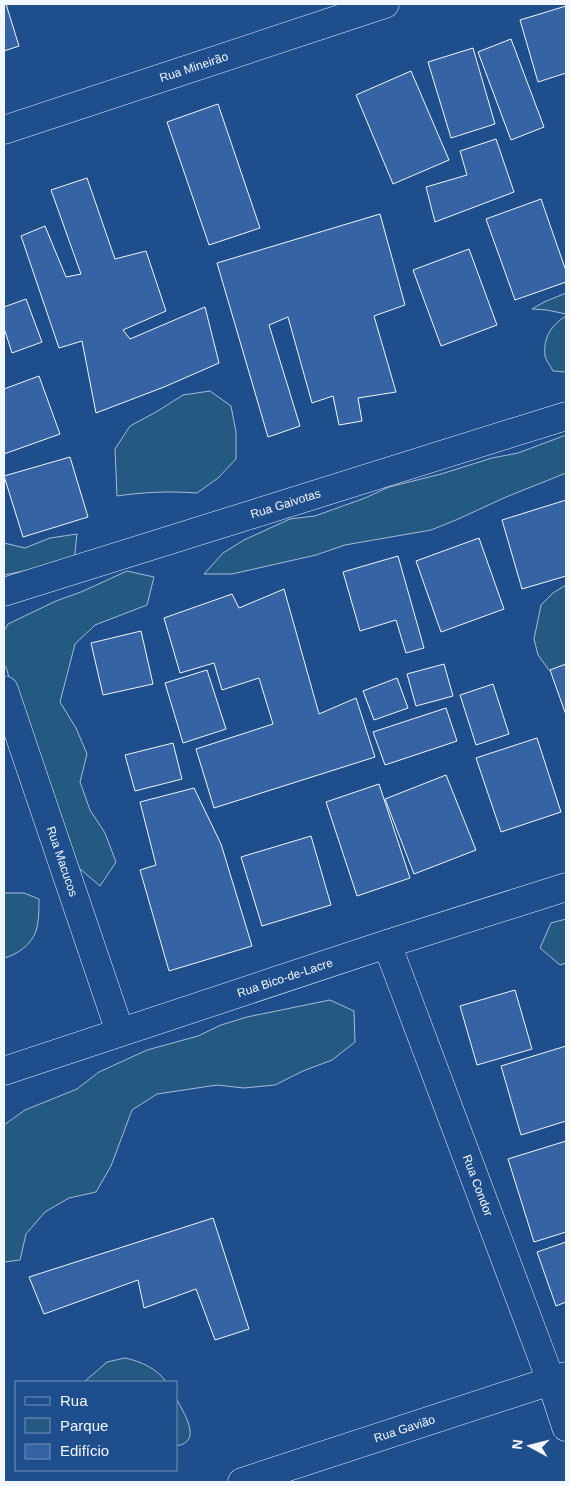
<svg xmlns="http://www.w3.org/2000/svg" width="570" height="1486" font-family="Arial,sans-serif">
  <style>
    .green { fill: #245a82; stroke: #a8bbd7 }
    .building { fill: #3563a3; stroke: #f2f6ff }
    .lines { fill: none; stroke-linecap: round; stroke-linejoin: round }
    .street-casing { stroke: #f2f6ff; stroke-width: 29 }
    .street { stroke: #1f4e8c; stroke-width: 28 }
    .labels { text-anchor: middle; stroke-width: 4; stroke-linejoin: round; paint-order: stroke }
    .street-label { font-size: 12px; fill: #f2f6ff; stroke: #1f4e8c }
  </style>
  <rect width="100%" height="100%" fill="#1f4e8c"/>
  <!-- green -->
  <g class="green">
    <polygon points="566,293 566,314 547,310 532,309 544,302"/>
    <path d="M566 316V372L553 371C551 366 546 361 545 356 543 338 551 325 566 316Z"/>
    <path d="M210 391 231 406 236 432V459L218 478 197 493C169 491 144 492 117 496L115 449 130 426 156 412 183 395Z"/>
    <polygon points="566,435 566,473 506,497 456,520 431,530 345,545 316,555 232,574 204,574 223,553 244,540 290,519 315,516 365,498 389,487 441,474 492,458 518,453"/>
    <polygon points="77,534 74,561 4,575 4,543 25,548 50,538"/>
    <polygon points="127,571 154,577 147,605 95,625 75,644 60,702 76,728 87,754 80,782 90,810 105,833 116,862 100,886 79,868 61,847 20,722 7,670 4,664 4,631 8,624 56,601 81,592"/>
    <polygon points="566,585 566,663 554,675 549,670 538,655 534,639 541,605 553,593"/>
    <path d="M4 893H24L39 899C39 909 39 921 36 931 32 944 17 955 4 958Z"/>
    <polygon points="566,919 566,963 560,965 540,948 551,923"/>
    <polygon points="330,1000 354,1011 355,1042 332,1060 303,1071 275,1085 244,1088 217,1085 157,1094 132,1110 111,1166 96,1192 69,1198 45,1212 26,1234 20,1260 4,1262 4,1125 25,1110 77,1089 99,1072 147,1050 198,1036 221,1025 247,1017"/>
    <path d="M125 1358C140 1361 158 1369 166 1382H84L107 1362Z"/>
    <path d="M176 1398C183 1412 204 1442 176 1446Z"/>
  </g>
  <!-- building -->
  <g class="building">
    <polygon points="4,4 6,4 19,46 4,51"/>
    <polygon points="566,6 566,73 538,82 520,20"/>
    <polygon points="511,39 544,127 511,140 478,52"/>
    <polygon points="473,48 495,124 451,138 428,62"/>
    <polygon points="411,71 449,160 393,184 356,95"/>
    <polygon points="218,104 260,228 209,245 167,122"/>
    <polygon points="496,139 514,192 435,222 426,187 467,175 460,151"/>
    <polygon points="87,178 115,259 146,251 166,311 123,330 130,339 205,307 219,363 164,387 96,413 82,341 59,348 21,236 45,226 66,277 81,274 51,190"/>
    <polygon points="541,199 566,271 566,282 515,300 486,219"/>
    <polygon points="380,214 405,305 374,316 396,392 358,398 362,421 339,425 333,396 312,403 288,317 269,325 300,426 268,437 217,263"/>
    <polygon points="469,249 497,325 441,346 413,270"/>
    <polygon points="26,299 42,342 12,353 4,328 4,307"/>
    <polygon points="39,376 60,434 4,454 4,389"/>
    <polygon points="70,457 88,517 23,537 4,476"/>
    <polygon points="566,500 566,576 522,589 502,520"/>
    <polygon points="479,538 504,609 441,632 416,561"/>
    <polygon points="398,556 424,648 406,653 396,620 360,631 343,572"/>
    <polygon points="284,589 319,714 356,698 375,757 214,808 196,749 273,724 259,678 222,690 214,663 180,673 164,618 232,594 239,608"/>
    <polygon points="141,631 153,684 103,695 91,643"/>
    <polygon points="444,664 453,696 416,706 407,674"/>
    <polygon points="566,664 566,715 550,670"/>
    <polygon points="207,670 226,729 183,743 165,683"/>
    <polygon points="397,678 408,708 374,720 363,691"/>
    <polygon points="493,684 509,734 476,745 460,695"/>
    <polygon points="446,708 457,741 385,765 373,732"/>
    <polygon points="537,738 561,812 501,832 476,758"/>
    <polygon points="173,743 182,779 135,791 125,755"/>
    <polygon points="446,775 476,850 414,874 385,799"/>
    <polygon points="379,784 410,878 357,896 326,802"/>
    <polygon points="194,788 221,844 252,946 169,971 140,870 156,865 140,802"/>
    <polygon points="311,836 331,905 262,926 241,857"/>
    <polygon points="515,990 532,1049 477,1065 460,1006"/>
    <polygon points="566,1046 566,1121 521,1135 501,1066"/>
    <polygon points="566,1141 566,1232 534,1242 508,1159"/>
    <polygon points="213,1218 249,1329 215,1340 196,1289 144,1308 138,1280 44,1314 29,1277"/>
    <polygon points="566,1242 566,1302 556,1306 537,1252"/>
  </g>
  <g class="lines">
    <defs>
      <g id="street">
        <path id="s1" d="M4 130 385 4"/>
        <path id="s2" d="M4 592 566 416"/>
        <path id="s3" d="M4 690 120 1032"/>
        <path id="s4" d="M387 944 551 1381 566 1427"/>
        <path id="s5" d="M4 1071 387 944 566 887"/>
        <path id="s6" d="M242 1482 566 1376"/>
      </g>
    </defs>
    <!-- street casing -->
    <use href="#street" class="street-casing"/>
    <!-- street -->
    <use href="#street" class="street"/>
  </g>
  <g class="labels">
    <!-- street labels -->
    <g class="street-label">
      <text dy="4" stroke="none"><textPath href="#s1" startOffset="200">Rua Mineirão</textPath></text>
      <text dy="4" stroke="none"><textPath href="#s2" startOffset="295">Rua Gaivotas</textPath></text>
      <text dy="4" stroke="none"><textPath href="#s3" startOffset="181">Rua Macucos</textPath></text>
      <text dy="4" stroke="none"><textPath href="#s5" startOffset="296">Rua Bico-de-Lacre</textPath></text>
      <text dy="4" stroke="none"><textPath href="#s4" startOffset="258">Rua Condor</textPath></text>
      <text dy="4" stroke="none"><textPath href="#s6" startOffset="171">Rua Gavião</textPath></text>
    </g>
  </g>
  <!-- border -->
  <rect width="570" height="1486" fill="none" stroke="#f2f6ff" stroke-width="10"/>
  <!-- legend -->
  <rect x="15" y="1381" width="162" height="90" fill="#1f4e8c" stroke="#7391ba"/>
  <rect x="25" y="1397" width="25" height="8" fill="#1f4e8c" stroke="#7391ba"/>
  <text x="60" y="1406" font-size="15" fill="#f2f6ff">Rua</text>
  <rect x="25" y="1418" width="25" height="15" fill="#245a82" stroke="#7391ba"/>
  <text x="60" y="1431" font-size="15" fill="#f2f6ff">Parque</text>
  <rect x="25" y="1444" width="25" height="15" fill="#3563a3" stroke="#7391ba"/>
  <text x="60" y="1456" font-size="15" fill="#f2f6ff">Edifício</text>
  <!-- north arrow -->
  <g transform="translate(530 1446) rotate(277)" stroke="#1f4e8c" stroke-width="4" paint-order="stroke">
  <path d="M0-4L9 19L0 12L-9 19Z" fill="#f2f6ff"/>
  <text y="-8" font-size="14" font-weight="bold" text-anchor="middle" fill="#f2f6ff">N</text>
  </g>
</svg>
